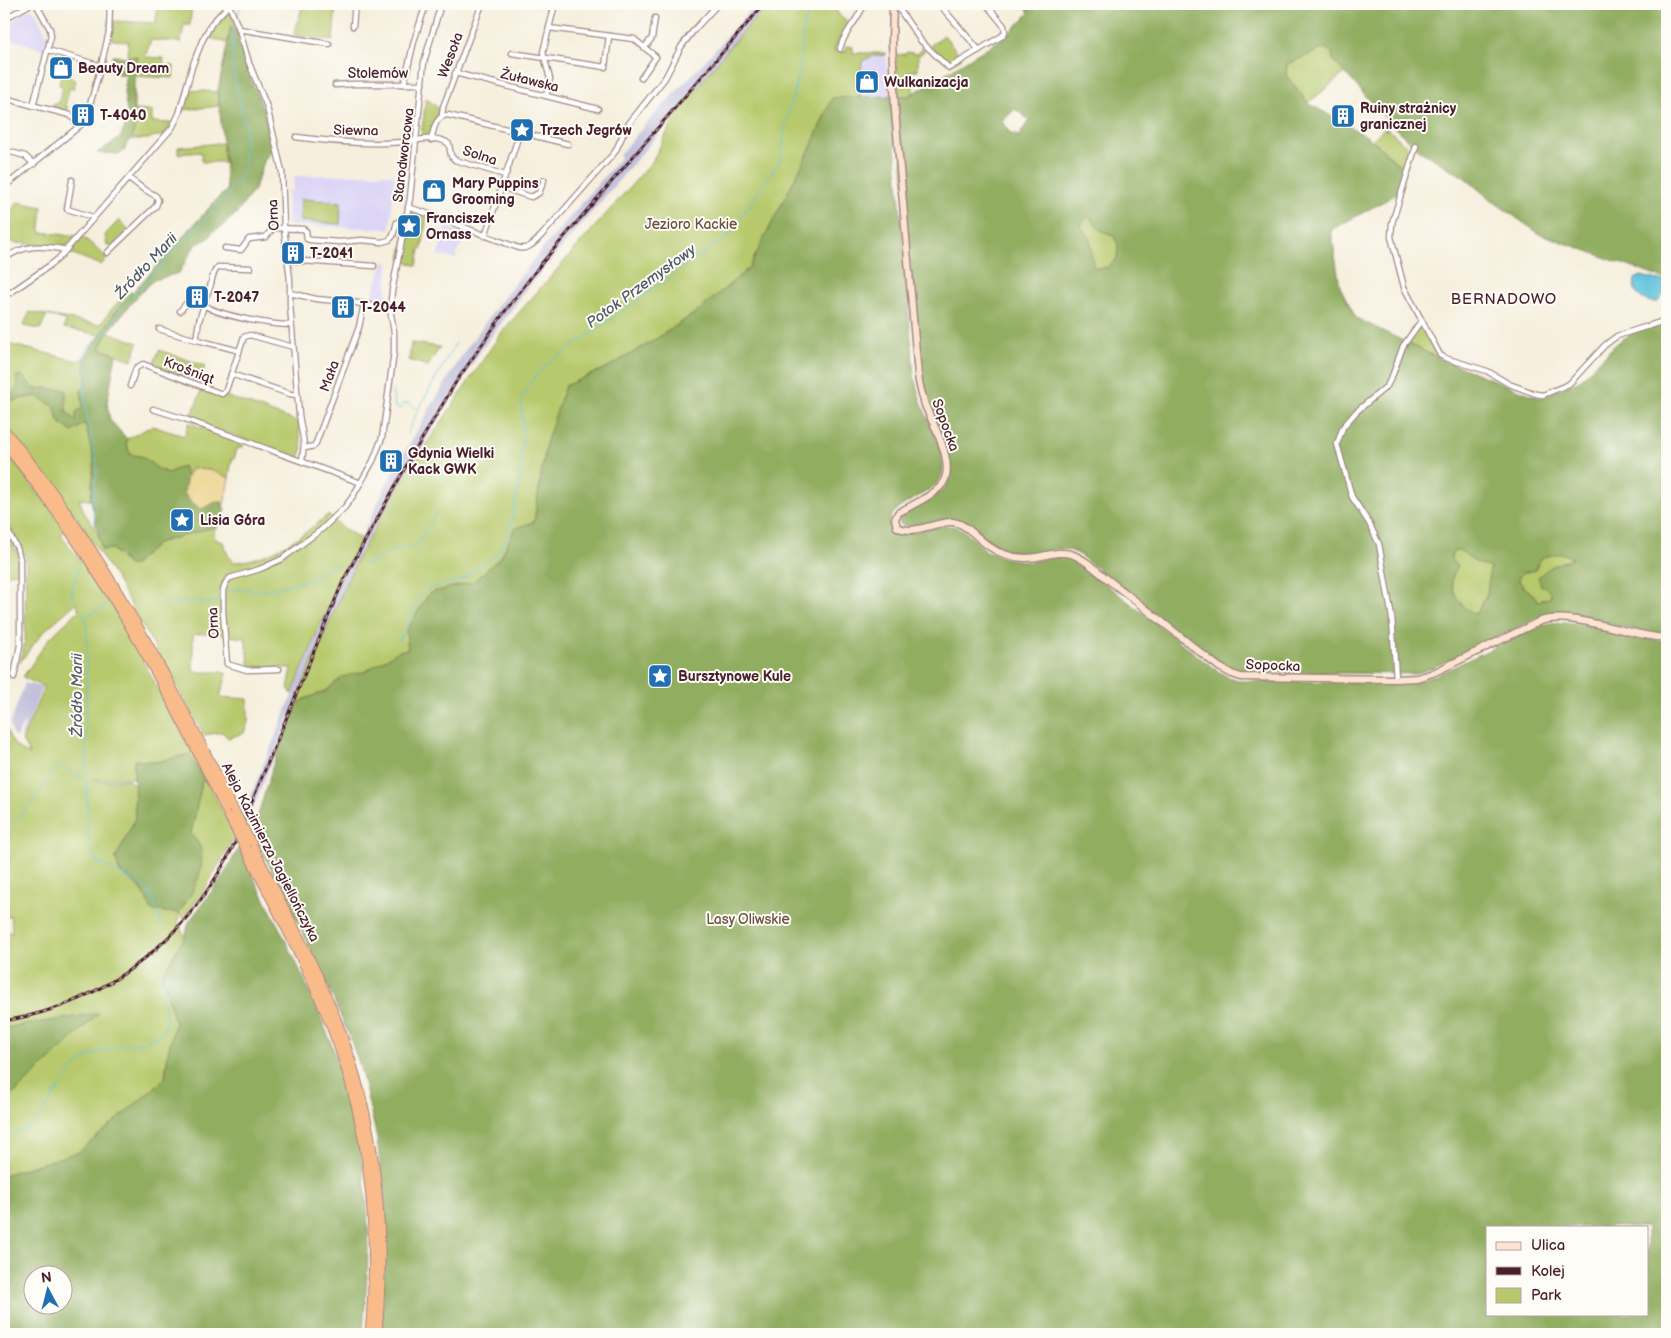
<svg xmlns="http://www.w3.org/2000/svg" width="1671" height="1338" font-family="'Balsamiq Sans',sans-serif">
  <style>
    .built { fill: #dcd5f6 }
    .industrial { fill: #c2c1dc }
    .green { fill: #b7c96c; stroke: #80744c; fill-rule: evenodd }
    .forest { fill: #91ad60; stroke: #6e6646; fill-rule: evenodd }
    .sand { fill: #eeda9e; stroke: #9c7c64 }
    .water { fill: #5cc1da; stroke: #537082 }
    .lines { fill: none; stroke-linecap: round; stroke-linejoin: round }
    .stream { stroke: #5cc1da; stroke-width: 1 }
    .minor-casing { stroke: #a08784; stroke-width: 7 }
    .secondary-casing { stroke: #a08784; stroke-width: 9 }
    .motorway-casing { stroke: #a08784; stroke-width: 11 }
    .minor { stroke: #fff; stroke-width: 4.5 }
    .secondary { stroke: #fde4d1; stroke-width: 6 }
    .motorway { stroke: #fabb8b; stroke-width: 9 }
    .rail-casing { stroke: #4a1f2b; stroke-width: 3 }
    .rail { stroke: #fdfcf7; stroke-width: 1; stroke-dasharray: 4; stroke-linecap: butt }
    .motorway-bridge-casing { stroke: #a08784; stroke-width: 11; stroke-linecap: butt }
    .motorway-bridge { stroke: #fabb8b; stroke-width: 9 }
    .labels { text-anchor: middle; stroke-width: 4; stroke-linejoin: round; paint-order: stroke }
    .street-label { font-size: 14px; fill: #4a1f2b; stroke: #fdfcf7 }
    .poi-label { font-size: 14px; font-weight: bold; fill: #4a1f2b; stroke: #fdfcf7; text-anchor: start }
    .park-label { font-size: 14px; fill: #6b523e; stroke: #fdfcf7 }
    .water-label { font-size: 15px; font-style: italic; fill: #505868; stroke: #fdfcf7 }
    .neighbourhood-label { font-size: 15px; letter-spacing: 1px; fill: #4a1f2b; stroke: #fdfcf7 }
  </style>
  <rect width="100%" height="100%" fill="#fdfcf7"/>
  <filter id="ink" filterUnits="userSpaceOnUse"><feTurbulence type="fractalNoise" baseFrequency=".02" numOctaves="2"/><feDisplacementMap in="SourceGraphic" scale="10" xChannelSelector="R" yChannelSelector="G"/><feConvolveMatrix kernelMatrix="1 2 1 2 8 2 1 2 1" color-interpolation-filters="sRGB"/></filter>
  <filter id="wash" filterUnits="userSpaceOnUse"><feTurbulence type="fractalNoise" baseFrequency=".0096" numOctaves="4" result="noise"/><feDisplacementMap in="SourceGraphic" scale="20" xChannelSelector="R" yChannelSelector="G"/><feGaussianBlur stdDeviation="1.12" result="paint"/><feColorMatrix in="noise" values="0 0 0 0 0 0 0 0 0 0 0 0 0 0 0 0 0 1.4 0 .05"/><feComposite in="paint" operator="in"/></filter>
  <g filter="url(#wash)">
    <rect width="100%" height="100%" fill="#f6efdd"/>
    <!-- built -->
    <g class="built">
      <polygon points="29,9 33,10 37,15 46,34 49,33 45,50 4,37 4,26"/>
      <polygon points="886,55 888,81 891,96 860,97 860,80 862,61 873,56"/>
      <polygon points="387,174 395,175 390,229 288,225 287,224 288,190 293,192 294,176"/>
      <polygon points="447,227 465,234 455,259 437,255"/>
      <polygon points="384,262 388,263 386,304 370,301"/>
    </g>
    <!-- industrial -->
    <g class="industrial">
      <polygon points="756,4 768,4 735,40 704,80 530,285 481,350 448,403 361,550 299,692 246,826 242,817 341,577 369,522 388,481 439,393 466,349 495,309 533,260 621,157 619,155 652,117 705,61"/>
      <polygon points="25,683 42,687 23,737 21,736 25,724 24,723 16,737 13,736 10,724"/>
    </g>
    <!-- green -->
    <g class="green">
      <polygon points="157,4 192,4 190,25 184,25 181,42 151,40 145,57 164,58 163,65 174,66 173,78 134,76 137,57 128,57 128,41 112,40 113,21 156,23"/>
      <polygon points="303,4 336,4 333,41 294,35"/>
      <polygon points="768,4 833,4 839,15 846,20 847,28 839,39 834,51 846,52 846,46 853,47 853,53 886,53 886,55 873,56 862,61 860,80 860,97 832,98 811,147 749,268 701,309 653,341 610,366 566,386 546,444 534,522 515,528 501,557 473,582 429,593 408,649 366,671 334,684 326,691 305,699 298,704 298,700 303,684 356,561 402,481 501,333 652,162 677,113 731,45"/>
      <path d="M228 11 231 13 239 35 238 37 231 27 228 43 207 37C212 27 218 16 228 11Z"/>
      <polygon points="944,35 962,58 953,63 946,62 930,46"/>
      <polygon points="1325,47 1332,52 1333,60 1345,73 1308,103 1286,75 1287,64"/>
      <path d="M923 48 925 50 918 57V70L907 72C907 79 913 85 914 92L909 96H899L896 55 906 54 907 52 917 54Z"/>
      <polygon points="61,74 69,76 76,81 73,89 69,88 65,106 68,107 66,111 53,107 54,104 58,104 63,86 59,85"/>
      <polygon points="188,90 218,92 219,106 182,110"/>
      <polygon points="426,98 438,108 437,116 439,117 430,138 421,137"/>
      <polygon points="134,110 152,111 152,122 173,123 163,136 155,136 148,139 132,139 136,120"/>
      <polygon points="1383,129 1389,130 1411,150 1405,170 1372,140"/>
      <polygon points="222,143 225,162 202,162 201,152 178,154 178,147"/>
      <polygon points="301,199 341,202 340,224 300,221"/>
      <polygon points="18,202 42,207 40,232 75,236 68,245 63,247 6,242 7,240 4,239 6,217"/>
      <polygon points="411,212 427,216 422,248 420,249 417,266 400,259"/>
      <polygon points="1088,215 1102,231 1113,235 1119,244 1117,259 1106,268 1094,268 1092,262 1091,248 1080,226"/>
      <polygon points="119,220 128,230 112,246 107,246 105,235"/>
      <polygon points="82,236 95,247 107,258 101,265 68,252"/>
      <polygon points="128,292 132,293 114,314 101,335 64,328 66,320 47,315 40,329 23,326 30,312 100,325 111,310"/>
      <polygon points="1419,326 1422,327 1440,359 1406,342"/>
      <polygon points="108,332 138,343 132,360 100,349"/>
      <path d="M4 343 78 361 85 357V387L81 390 83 407 76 422 46 388 35 389 18 387 10 401 37 396 55 407 58 421 85 423 94 460 91 500 79 499 85 514 97 531 102 550 112 549 123 560 135 565C141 555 151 552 157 543L218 526 214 531 215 539 223 542 228 555 234 562C269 560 301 537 328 515L343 528 361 539 334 592 292 694 288 688 292 668 250 667 245 638 227 636 216 633 195 634 193 636V672H221L227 674 220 697 248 699V722L244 733 228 738 222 732 204 735 118 582 72 510 70 513 28 454 4 424Z"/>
      <polygon points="411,343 440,347 428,366 409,360"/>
      <polygon points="159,350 205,366 200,382 153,366"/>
      <polygon points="202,389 221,397 226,396 298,422 302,450 299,458 190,420"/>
      <polygon points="189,423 240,442 244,446 237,449 234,459 232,459 229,478 215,471 192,468 187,476 183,466 168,473 158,469 143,457 130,454 126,443 127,439 152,426 184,436"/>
      <path d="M4 448 65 528 61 536 107 594 197 761 235 836 202 894 183 918 179 913 178 923 185 937 162 974 175 1023 168 1053 165 1079 79 1152 4 1175V1103L98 1014 4 1028V928L12 934 11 916 6 917 4 868 9 867V855L5 845 11 836 5 833 4 835V726L5 723C9 739 14 748 30 755L22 741 44 687 23 677 48 640 79 610 76 603 44 631 20 662 25 641 26 557 4 520ZM189 754 203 778 191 833C194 838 200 845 201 850 205 874 190 894 179 912L152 911 141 888 119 871 116 858 135 819V786L129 780 93 781 94 779 132 778 134 781V760L157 762Z"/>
      <polygon points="4,527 18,554 18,572 4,575"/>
      <path d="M1460 550 1474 561 1490 568 1487 595 1477 612 1473 614C1462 608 1451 593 1452 580 1452 575 1456 570 1458 565L1450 560 1453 552Z"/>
      <path d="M1561 553 1574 557 1550 567 1544 585 1551 593 1550 598 1538 601C1532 589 1524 592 1518 578L1522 573 1535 570 1542 557Z"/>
    </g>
    <!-- forest -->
    <g class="forest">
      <path d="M1024 4H1667V280L1538 233 1490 199 1464 177 1420 151 1412 144 1392 125 1333 60 1332 52 1325 48 1287 64 1286 75 1308 103 1368 137 1405 170 1399 193 1331 230 1340 287 1356 318 1440 359 1540 398 1580 380 1617 343 1642 327 1667 319V634C1642 633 1616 625 1591 620 1575 617 1558 610 1542 616L1432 668 1415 674 1244 672 1233 669 1213 658 1077 553C1057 545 1052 552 1032 554 1023 554 1014 553 1005 550 984 544 973 521 953 519 938 518 912 531 900 524L898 519 900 516C914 506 934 500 945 487 961 467 934 421 927 400 924 392 922 383 920 374L897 98 899 96H909L1006 36 1029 13ZM1015 109 1029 120 1019 136 1011 134 1002 122ZM1088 216 1102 231 1113 235 1118 244 1117 259 1106 268H1094C1089 253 1095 236 1080 226ZM1460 550 1474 561 1490 568 1487 595 1477 613 1473 614C1463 608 1451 593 1452 580 1452 575 1456 570 1458 565L1450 559 1453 552ZM1561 553 1573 558 1550 567 1538 577 1541 586H1544L1551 593 1550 598 1538 601C1531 589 1524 592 1518 578L1522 573 1535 570 1542 557Z"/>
      <path d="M231 26 238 37 247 70 265 113 272 151 265 159 254 190 237 213 221 227 212 232 209 238 195 245 179 273 154 280 133 301 108 332 100 349 116 354 107 403 110 420 127 439 126 443 130 454 143 457 158 469 168 473 183 466 187 476 184 493 221 501 225 510 218 526 157 543C151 552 141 555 135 565H128L120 555 112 549 102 550 91 500 94 460 85 423 72 432 58 421 55 407 37 396 9 401 7 396 18 387 16 376 22 375 35 389 46 388 66 390V411L76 422V412L83 407 81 390 85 387V357L94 342 101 335 114 314 132 293 219 197 227 191 218 90Z"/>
      <polygon points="113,56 138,57 134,84 134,110 136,120 132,139 126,145 125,150 121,154 97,153 120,138 128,120 124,92 126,75 112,73"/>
      <path d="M891 96 914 375C916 384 918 393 921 401 927 421 950 458 941 478 933 496 872 510 895 530L904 533 943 526H954L963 530 987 551 1005 558 1029 562 1061 556 1072 558 1216 670 1228 677 1242 681 1359 682 1418 681 1437 675 1539 626C1572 613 1630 639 1667 641V1334H382L386 1218 377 1138 360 1066 350 1038 322 972 256 838 255 825 274 762 294 711 298 704 305 699 326 691 342 677 366 671 399 651 408 649 406 631 429 593 473 582 501 557 515 528 534 522 546 444 565 386 610 366 653 341 697 312 749 268 811 147 832 98ZM1487 1227H1647V1314H1487Z"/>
      <path d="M189 754 203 778 191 833C194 838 200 845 201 850 205 874 191 894 179 913L152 911 141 888 119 871 116 858 135 819 134 760 157 762Z"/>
      <path d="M239 848C275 921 316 994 341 1072 354 1112 363 1156 366 1198 371 1243 366 1289 363 1334H4V1175L79 1152 165 1079 168 1053 175 1023 162 974 185 937 189 922 223 876ZM32 1276H62V1306H32Z"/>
      <polygon points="99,1013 4,1103 4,1028"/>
    </g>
    <!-- sand -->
    <polygon class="sand" points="192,468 215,471 229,478 224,505 221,501 218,501 201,509 189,500 184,493 187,476"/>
    <!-- water -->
    <path class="water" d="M1641 276 1667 282V288L1658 302C1644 303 1631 294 1635 279Z"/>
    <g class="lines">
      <!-- stream -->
      <g class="stream">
        <polyline points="238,15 241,4"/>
        <polyline points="534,379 540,370 729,235 781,159 785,128 799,72 804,26 809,4"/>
        <polyline points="392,391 395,407 400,409 403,404 408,403 418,410"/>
        <polyline points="408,435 407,434 418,410 456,343"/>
        <polyline points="95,525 93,499 97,470 84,398 85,354 87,348 102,336 120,308 205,219 219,202 226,196 243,172 244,168 246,131 232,65 233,29"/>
        <polyline points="364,564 370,563 391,551 416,546 437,513"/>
        <polyline points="227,591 236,589 268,590 310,579 331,566 338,565"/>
        <polyline points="75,601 71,594 78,568"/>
        <polyline points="163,603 215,602 219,601 220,590"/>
        <polyline points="83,612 87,624 86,730 87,779"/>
        <polyline points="87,616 110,603"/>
        <polyline points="399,641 420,597 427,589 463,579 498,553 506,538 513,517 519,482 523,430 521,398 533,380"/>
        <polyline points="56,765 58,764 81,778 85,778"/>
        <polyline points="87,782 87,832 94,860 146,888 154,901 161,924"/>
        <path d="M4 828C22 820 45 785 54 768"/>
        <polyline points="4,1140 34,1124 73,1069 88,1057 116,1046 141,1043 161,1034 166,1025 167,1016 160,977"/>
      </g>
    </g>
  </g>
  <g filter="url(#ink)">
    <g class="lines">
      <defs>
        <g id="minor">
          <polyline points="530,4 554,6"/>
          <polyline points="939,4 979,50"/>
          <polyline points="229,5 239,29 249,63 267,107 282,172 284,228 290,280 290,305 299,415 304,444 302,461"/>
          <polyline points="606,5 606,4"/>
          <polyline points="892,7 899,9 921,41 949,68 1002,36 1005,32 1004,26 986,4"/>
          <polyline points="4,19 31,4"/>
          <polyline points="353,26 355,4"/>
          <polyline points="549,28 634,39 656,57 641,78"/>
          <polyline points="239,29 329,44"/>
          <polyline points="645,47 652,38 655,18"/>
          <path d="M840 49C843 33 858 21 864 4"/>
          <polyline points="48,50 101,66"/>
          <polyline points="512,53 605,67 609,36"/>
          <polyline points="455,73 598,109"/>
          <polyline points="404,84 414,41 426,4"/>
          <polyline points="335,85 353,84 422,84"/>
          <polyline points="546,96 550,79 543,52 555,4"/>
          <polyline points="4,98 70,115 80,126"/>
          <polyline points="33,106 51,36 50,29 36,4"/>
          <polyline points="442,116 443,107 482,4"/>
          <path d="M296 137C333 142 374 146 412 141 423 139 440 136 449 144L451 156 455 160 505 175"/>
          <path d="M431 140C434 129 435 116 448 115L568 144"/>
          <polyline points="1416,146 1392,223 1391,237 1404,287 1440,355 1445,358 1487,371 1509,384 1536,394 1543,395 1569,384 1605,345 1617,336 1667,320"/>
          <polyline points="4,150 25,156 34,164"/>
          <polyline points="72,180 67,209 93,217"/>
          <polyline points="4,187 76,129 87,115 101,66 109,32 110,4"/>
          <polyline points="501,187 531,197 539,193 544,180"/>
          <path d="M408 207C446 219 482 235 519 248 529 250 535 242 541 236L615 152 627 126 665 78 681 47 694 30 718 4"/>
          <polyline points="485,236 520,132"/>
          <polyline points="225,248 241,250 249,239 266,237 273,228 303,229 306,231 307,239 311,240 340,242 362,240 382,242 389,240 393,236 397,222 405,222"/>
          <polyline points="107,253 156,206 158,200 156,196 142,188 129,178"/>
          <path d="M4 259C24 244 42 245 66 250"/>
          <polyline points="288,260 374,266"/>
          <polyline points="290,293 316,299 357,303 390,309"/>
          <polyline points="4,297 49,266 58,259 172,128 179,114 192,67 202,41 212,23 229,5"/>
          <path d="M205 297C214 286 209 276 218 267L250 268"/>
          <path d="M180 311 195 293 198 292 205 297 204 305C220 316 271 325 291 325"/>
          <polyline points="200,318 204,305"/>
          <path d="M159 329C185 338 212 343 239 351"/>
          <polyline points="196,340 199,321"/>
          <polyline points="231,374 290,394 297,395"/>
          <polyline points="130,386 136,368 143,364 222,394 226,390 244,337 250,335 293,347"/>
          <polyline points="153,409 185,419 361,483"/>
          <polyline points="305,448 314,446 316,443 359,327 364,304"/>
          <polyline points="4,524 17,548 20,559 20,645 14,677"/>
          <polyline points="279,669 247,670 227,664 223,611 223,590 226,582 230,578 260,569 282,559 322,529 345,507 353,496 373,461 382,438 394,352 394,332 390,309 392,291 410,198 424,62 441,4"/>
          <polyline points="1396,679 1392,618 1379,544 1369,523 1352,497 1337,444 1343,427 1356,412 1387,386 1393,374 1403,346 1421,321"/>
        </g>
        <path id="secondary" d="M893 4 892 42 895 111 918 375C919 385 922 395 925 405 933 425 959 468 940 487 928 499 911 505 898 513L895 519 897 527C913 536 936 521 953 522 970 524 983 548 1004 554 1015 558 1026 559 1037 557 1049 555 1059 551 1071 554 1086 559 1099 573 1111 582 1148 610 1183 639 1219 667L1232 674 1241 677 1396 679 1417 678 1433 673 1538 622C1571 609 1630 637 1667 638"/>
        <g id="motorway">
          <path d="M4 430C72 511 125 601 175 694 195 732 215 770 233 809"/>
          <path d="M4 443C97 556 167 686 230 818"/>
          <path d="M250 841C279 901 313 959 337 1022 377 1124 386 1226 377 1334"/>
          <path d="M246 849C275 906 306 963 330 1023 370 1122 380 1228 370 1334"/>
        </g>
      </defs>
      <!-- minor casing -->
      <use href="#minor" class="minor-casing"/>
      <!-- secondary casing -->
      <use href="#secondary" class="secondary-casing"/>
      <!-- motorway casing -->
      <use href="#motorway" class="motorway-casing"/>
      <!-- minor -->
      <use href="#minor" class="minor"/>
      <!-- secondary -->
      <use href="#secondary" class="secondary"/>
      <!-- motorway -->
      <use href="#motorway" class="motorway"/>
      <defs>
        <path id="rail" d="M4 1021C108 1004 188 938 234 845L343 581 410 459 456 382 503 314 541 264 764 4"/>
      </defs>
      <!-- rail casing -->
      <use href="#rail" class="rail-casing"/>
      <!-- rail -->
      <use href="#rail" class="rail"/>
      <defs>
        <g id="motorway-bridge">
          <polyline points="233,809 250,841"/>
          <polyline points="230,818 246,849"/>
        </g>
      </defs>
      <!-- motorway-bridge casing -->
      <use href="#motorway-bridge" class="motorway-bridge-casing"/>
      <!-- motorway-bridge -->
      <use href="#motorway-bridge" class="motorway-bridge"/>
    </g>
  </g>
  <!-- icons -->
  <defs>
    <symbol id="shop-square" viewBox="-11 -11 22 22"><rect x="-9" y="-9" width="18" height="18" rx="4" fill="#1f6fb2" stroke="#fdfcf7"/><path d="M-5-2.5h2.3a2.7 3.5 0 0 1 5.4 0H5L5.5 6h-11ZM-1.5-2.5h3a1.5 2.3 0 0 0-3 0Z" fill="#fff"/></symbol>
    <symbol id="building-square" viewBox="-11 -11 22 22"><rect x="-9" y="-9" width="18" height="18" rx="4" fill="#1f6fb2" stroke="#fdfcf7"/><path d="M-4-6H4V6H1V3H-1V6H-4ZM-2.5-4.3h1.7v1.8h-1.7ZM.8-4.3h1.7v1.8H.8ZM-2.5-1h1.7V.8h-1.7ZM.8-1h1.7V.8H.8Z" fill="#fff"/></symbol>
    <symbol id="sight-square" viewBox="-11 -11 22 22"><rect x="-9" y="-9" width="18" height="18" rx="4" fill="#1f6fb2" stroke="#fdfcf7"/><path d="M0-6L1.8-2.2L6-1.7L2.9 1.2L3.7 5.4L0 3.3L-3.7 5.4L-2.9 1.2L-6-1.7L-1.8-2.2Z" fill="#fff"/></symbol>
  </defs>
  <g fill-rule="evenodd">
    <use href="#shop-square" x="47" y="54" width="28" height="28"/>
    <use href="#shop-square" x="853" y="68" width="28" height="28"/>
    <use href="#building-square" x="69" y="101" width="28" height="28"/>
    <use href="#building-square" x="1329" y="102" width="28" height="28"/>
    <use href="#sight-square" x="508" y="116" width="28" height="28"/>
    <use href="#shop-square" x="420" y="177" width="28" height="28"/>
    <use href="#sight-square" x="395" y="212" width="28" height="28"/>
    <use href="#building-square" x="279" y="239" width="28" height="28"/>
    <use href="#building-square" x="183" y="283" width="28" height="28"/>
    <use href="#building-square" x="329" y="293" width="28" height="28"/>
    <use href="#building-square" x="377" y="447" width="28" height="28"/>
    <use href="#sight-square" x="168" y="506" width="28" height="28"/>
    <use href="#sight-square" x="646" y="662" width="28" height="28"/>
  </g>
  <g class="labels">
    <!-- street labels -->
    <g class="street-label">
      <text transform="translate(450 55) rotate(-69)" y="5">Wesoła</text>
      <text x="378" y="78">Stolemów</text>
      <text transform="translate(530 80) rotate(14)" y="5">Żuławska</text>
      <text transform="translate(356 130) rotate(1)" y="5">Siewna</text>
      <text transform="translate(403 155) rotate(-83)" y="5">Starodworcowa</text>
      <text transform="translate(480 155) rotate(18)" y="5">Solna</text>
      <text transform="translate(273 215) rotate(-93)" y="5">Orna</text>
      <text transform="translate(189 370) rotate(21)" y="5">Krośniąt</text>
      <text transform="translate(329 376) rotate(-70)" y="5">Mała</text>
      <text transform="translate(946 425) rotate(70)" y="5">Sopocka</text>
      <text transform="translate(213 623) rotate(-93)" y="5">Orna</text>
      <text transform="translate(1273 665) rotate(2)" y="5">Sopocka</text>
      <text transform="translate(271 852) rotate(63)" y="5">Aleja Kazimierza Jagiellończyka</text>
    </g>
    <!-- poi labels -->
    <g class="poi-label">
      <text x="78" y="73">Beauty Dream</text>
      <text x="884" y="87">Wulkanizacja</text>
      <text x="1360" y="113">Ruiny strażnicy<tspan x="1360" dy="16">granicznej</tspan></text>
      <text x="100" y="120">T-4040</text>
      <text x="540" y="135">Trzech Jegrów</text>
      <text x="452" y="188">Mary Puppins<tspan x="452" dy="16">Grooming</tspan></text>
      <text x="426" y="223">Franciszek<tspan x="426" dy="16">Ornass</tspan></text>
      <text x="310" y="258">T-2041</text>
      <text x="214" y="302">T-2047</text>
      <text x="360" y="312">T-2044</text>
      <text x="408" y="458">Gdynia Wielki<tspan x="408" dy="16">Kack GWK</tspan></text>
      <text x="200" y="525">Lisia Góra</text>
      <text x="678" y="681">Bursztynowe Kule</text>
    </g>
    <!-- park labels -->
    <g class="park-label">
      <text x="691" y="229">Jezioro Kackie</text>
      <text x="748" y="924">Lasy Oliwskie</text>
    </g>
    <!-- water labels -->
    <g class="water-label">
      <text transform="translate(146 266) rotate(-47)" y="5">Źródło Marii</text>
      <text transform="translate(641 286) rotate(-36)" y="5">Potok Przemysłowy</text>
      <text transform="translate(77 695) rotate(-90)" y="5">Źródło Marii</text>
    </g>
    <!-- neighbourhood labels -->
    <g class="neighbourhood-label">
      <text x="1504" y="304">BERNADOWO</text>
    </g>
  </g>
  <!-- margin -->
  <rect width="1671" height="1338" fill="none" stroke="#fdfcf7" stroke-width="20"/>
  <!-- legend -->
  <rect x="1486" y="1226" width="162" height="90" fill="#fdfcf7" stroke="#b5a4a5"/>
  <rect x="1496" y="1242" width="25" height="8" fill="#fde4d1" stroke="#b5a4a5"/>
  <text x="1531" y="1250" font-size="15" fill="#4a1f2b">Ulica</text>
  <rect x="1496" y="1267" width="25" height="8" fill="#4a1f2b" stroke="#b5a4a5"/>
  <text x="1531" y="1276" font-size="15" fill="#4a1f2b">Kolej</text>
  <rect x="1496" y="1288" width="25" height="15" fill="#b7c96c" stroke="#b5a4a5"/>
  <text x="1531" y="1300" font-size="15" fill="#4a1f2b">Park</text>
  <!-- north arrow -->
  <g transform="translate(48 1290) rotate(353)"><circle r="24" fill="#fdfcf7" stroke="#b5a4a5"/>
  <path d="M0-4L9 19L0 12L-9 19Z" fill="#1f6fb2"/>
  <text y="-8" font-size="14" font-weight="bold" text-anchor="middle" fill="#4a1f2b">N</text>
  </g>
</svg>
